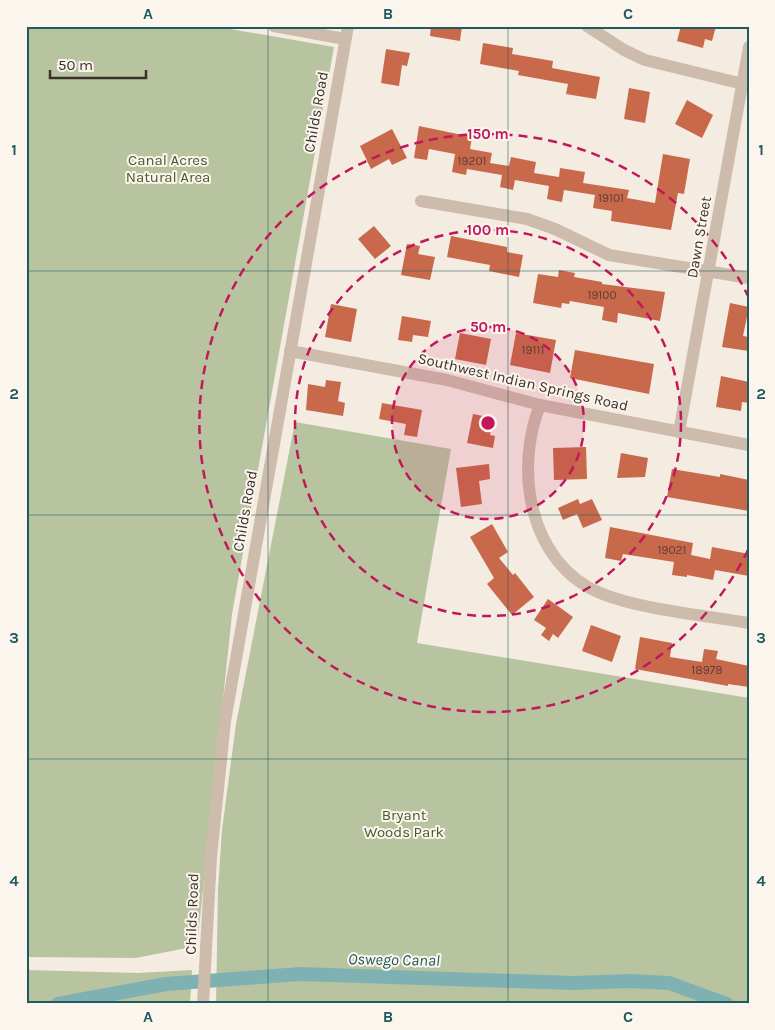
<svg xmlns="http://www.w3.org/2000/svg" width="775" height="1030" font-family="Karla,sans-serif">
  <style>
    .green { fill: #b8c4a0 }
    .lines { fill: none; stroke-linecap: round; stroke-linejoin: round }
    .canal { stroke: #7fb0b2; stroke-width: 14 }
    .building { fill: #c8694b }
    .minor { stroke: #cdbbac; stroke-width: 12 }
    .grid { fill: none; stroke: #1f5a5e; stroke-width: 1; stroke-opacity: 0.55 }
    .ring { fill: none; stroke: #c2185b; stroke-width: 2.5; stroke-dasharray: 9 6 }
    .labels { text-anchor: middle; stroke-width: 4; stroke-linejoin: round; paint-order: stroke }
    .number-label { font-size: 12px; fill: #5e3e33 }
    .street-label { font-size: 15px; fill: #3b302b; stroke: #fbf5ee }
    .park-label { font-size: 15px; fill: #4a5a2e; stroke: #fbf5ee }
    .water-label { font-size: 16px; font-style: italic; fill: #1f5a5e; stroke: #fbf5ee }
    .centre { fill: #c2185b; stroke: #fbf5ee; stroke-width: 2.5 }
    .ring-label { font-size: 15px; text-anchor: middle; font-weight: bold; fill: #c2185b; stroke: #fbf5ee; stroke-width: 4; stroke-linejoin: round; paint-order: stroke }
    .neatline { fill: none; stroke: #1f5a5e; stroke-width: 2 }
    .grid-label { font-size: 16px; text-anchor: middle; font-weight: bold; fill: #1f5a5e }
  </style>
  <rect width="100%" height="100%" fill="#f4ebe1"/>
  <!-- green -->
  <g class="green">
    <polygon points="26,26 213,26 334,47 232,614 197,946 136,958 26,957"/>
    <polygon points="295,422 451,449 417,643 749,698 749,1004 216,1004 218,889 222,830 236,724"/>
    <polygon points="26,970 138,973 192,970 190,1004 26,1004"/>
  </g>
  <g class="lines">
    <!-- canal -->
    <polyline class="canal" points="58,1004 166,984 300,974 573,983 630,981 669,983 727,1004"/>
  </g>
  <!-- building -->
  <g class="building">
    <polygon points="431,26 462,26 460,41 430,36"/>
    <polygon points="681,26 716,26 712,41 705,39 703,48 677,41"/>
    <polygon points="483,43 513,48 512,54 553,61 552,68 600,77 596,99 566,94 568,84 518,75 519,71 480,64"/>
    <polygon points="386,49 410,53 407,66 402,65 399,86 381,83"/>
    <polygon points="629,88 650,92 645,123 624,119"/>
    <polygon points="687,100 713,115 702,138 675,124"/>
    <polygon points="419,126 472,137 470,149 492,153 490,163 509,166 511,157 536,162 534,173 559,177 560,168 585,172 583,183 629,190 627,198 655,203 663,154 690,159 684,194 678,193 671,230 611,221 612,211 593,208 595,195 564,190 562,202 547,199 549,186 515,180 513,190 500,187 502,175 467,169 466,175 452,172 455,154 429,149 427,160 414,158"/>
    <polygon points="392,129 407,158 392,165 389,159 371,169 360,146"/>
    <polygon points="374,226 391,246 375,259 358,239"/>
    <polygon points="451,236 507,247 507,252 523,255 519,277 489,271 490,265 447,257"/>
    <polygon points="407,244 420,246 418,254 435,257 430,280 401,275"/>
    <polygon points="559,270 575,273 574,277 602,282 602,284 665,292 660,321 618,313 617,323 602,320 604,307 570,301 569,304 562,303 561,308 533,303 538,274 558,277"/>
    <polygon points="730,303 749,307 743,336 749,337 749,351 722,347"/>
    <polygon points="331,304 357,309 351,342 325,337"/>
    <polygon points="402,316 431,321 428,337 413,335 412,342 398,340"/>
    <polygon points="460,333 491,339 486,365 455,359"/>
    <polygon points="516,333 556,340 550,373 510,365"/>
    <polygon points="575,350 654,364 649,394 570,378"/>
    <polygon points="721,376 749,382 749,403 742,402 741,411 716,407"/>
    <polygon points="326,380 341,382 338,401 345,403 343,416 306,410 308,384 325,387"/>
    <polygon points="382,403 422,410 417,437 404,435 406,424 379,419"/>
    <polygon points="473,414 493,418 490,435 495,436 493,448 467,443"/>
    <polygon points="586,447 587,479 554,480 553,448"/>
    <polygon points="621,453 648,458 645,477 617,478"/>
    <polygon points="489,464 490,479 479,481 482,504 461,507 456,468"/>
    <polygon points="672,469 720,477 720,474 749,480 749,511 667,497"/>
    <polygon points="578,499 580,504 592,499 602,520 583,528 577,514 563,520 558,508"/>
    <polygon points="492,524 508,552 499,558 513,575 515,573 534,597 512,615 487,584 494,578 470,537"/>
    <polygon points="610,527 693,543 691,555 710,559 712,547 749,554 749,576 715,570 713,580 687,575 687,577 672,575 674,562 623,554 621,561 605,558"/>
    <polygon points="548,599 573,617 558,638 553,634 549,641 541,635 546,628 534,620"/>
    <polygon points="591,625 621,636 612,662 582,651"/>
    <polygon points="640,637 672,643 670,657 702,662 704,649 718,651 716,659 749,666 749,687 728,684 728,686 635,669"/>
  </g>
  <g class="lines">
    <!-- minor -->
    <g class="minor">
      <polyline points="274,26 345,39"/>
      <polyline points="587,26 624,50 645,60 743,84"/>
      <polyline points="421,201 527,219 555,229 609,255 749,278"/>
      <polyline points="290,351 447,380 540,405 749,445"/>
      <path d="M540 405C514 470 529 563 600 593 642 610 703 615 749 623"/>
      <polyline points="679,432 749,47"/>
      <polyline points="203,1004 211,857 225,721 348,26"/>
    </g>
  </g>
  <!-- grid -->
  <path class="grid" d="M268 26V1004M508 26V1004M26 271H749M26 515H749M26 759H749"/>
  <!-- distance rings -->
  <circle cx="488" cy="423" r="96" fill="#c2185b" fill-opacity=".12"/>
  <g class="ring">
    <circle cx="488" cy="423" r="96"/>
    <circle cx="488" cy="423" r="193"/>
    <path d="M748 550A289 289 0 1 1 748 296"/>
  </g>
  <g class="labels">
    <!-- number labels -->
    <g class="number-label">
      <text x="472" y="165">19201</text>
      <text x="611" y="202">19101</text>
      <text x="602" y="299">19100</text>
      <text x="533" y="354">19111</text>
      <text x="672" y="554">19021</text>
      <text x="707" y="674">18978</text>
    </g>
    <!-- street labels -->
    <g class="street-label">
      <text transform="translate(316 112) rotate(-80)" y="5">Childs Road</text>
      <text transform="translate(699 237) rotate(-80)" y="5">Dawn Street</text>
      <text transform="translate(523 382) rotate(13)" y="5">Southwest Indian Springs Road</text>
      <text transform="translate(245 511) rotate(-80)" y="5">Childs Road</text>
      <text transform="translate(192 914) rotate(-88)" y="5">Childs Road</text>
    </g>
    <!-- park labels -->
    <g class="park-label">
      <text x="168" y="165">Canal Acres<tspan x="168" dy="17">Natural Area</tspan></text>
      <text x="404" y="820">Bryant<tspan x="404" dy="17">Woods Park</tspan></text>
    </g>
    <!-- water labels -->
    <g class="water-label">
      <text transform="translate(394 959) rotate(1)" y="6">Oswego Canal</text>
    </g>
  </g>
  <circle cx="488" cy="423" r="8" class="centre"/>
  <g class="ring-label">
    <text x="488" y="139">150 m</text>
    <text x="488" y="235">100 m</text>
    <text x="488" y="332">50 m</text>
  </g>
  <!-- border -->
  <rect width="775" height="1030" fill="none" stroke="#fbf5ee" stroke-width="55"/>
  <!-- scale -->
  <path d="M50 70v8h96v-8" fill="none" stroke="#3b302b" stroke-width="2.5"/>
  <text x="58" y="70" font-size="15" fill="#3b302b" stroke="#fbf5ee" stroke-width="4" paint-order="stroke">50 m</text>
  <rect x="28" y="28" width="720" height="974" class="neatline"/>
  <g class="grid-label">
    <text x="148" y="19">A</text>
    <text x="388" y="19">B</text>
    <text x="628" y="19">C</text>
    <text x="14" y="155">1</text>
    <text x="761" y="155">1</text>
    <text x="14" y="399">2</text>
    <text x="761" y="399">2</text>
    <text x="14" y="643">3</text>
    <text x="761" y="643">3</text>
    <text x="14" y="886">4</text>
    <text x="761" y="886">4</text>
    <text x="148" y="1022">A</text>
    <text x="388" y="1022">B</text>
    <text x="628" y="1022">C</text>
  </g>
</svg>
